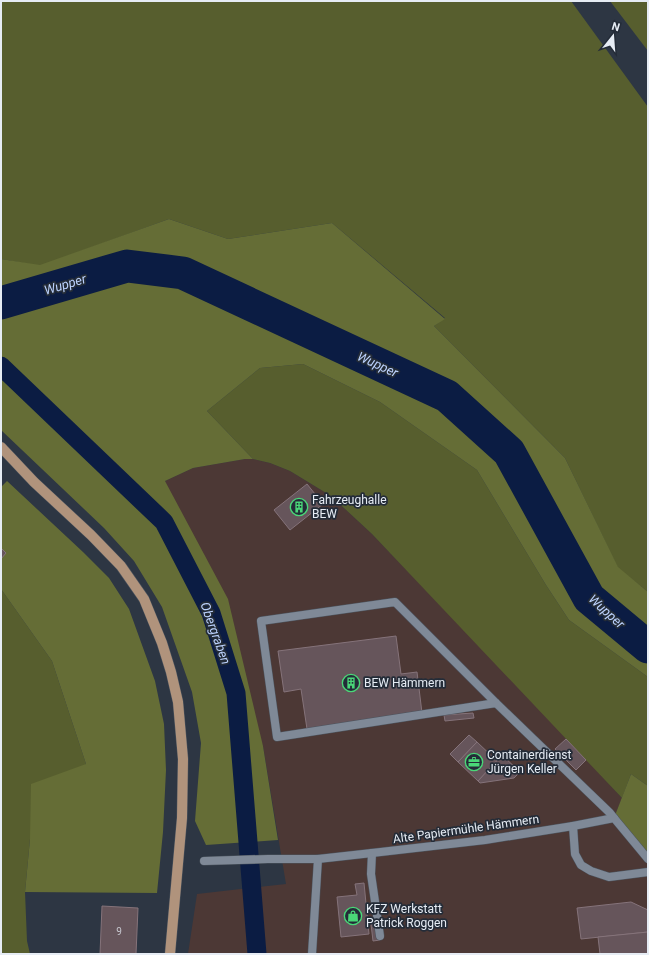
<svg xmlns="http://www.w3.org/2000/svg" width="649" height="955" font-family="Roboto,sans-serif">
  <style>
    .industrial { fill: #4c3835 }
    .green { fill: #575e2e }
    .forest { fill: #656d36 }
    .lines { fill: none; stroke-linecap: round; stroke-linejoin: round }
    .canal { stroke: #0b1c43; stroke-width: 19 }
    .river { stroke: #0b1c43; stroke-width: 33 }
    .building { fill: #66555b; stroke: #85737a }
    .lane-casing { stroke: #4c545e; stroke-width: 9 }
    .primary-casing { stroke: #4c545e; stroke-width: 11 }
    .lane { stroke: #7f8997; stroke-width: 8 }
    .primary { stroke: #b0937c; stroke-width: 10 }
    .labels { text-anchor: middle; stroke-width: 3.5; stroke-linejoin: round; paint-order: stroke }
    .number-label { font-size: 10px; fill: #c6c6ce }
    .poi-label { font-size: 12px; fill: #e6ecf4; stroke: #242c38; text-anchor: start }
    .street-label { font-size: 12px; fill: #e6ecf4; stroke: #242c38 }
    .water-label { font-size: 13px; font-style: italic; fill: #bcd2fd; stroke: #242c38 }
  </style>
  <rect width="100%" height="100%" fill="#2d3643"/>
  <!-- industrial -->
  <polygon class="industrial" points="245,459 253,459 270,463 290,471 331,496 372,534 555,725 622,798 614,818 648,859 648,954 188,954 197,894 286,884 263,746 165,481 193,468"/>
  <!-- green -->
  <g class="green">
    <polygon points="1,1 571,1 648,107 648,592 618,568 565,458 434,326 445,318 332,223 228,239 169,219 40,266 1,259"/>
    <polygon points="610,1 648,1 648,51"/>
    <polygon points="303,364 380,402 477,470 546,585 569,620 648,677 648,786 631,774 622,798 372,534 331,496 290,471 270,463 253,459 207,411 260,368"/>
    <polygon points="1,589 52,661 86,764 30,839 25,892 27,941 30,954 1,954"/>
  </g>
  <!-- forest -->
  <g class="forest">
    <polygon points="169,219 228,239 332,223 445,319 434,326 565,458 618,567 648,592 648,677 569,620 546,585 477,470 380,402 303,364 260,368 207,411 253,459 245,459 193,468 165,481 228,599 263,746 278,840 206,845 195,821 201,743 192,692 162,607 134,561 104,528 1,430 1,259 40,265"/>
    <polygon points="7,481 83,552 109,578 129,609 155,681 164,724 166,770 163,832 157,893 25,892 30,839 31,784 86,764 52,661 1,589 1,487"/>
    <polygon points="631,774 648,786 648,859 614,818"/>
  </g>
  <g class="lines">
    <!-- canal -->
    <polyline class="canal" points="1,366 164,522 211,613 236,693 257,954"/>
    <!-- river -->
    <polyline class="river" points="1,303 127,266 183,273 447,396 509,452 589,598 648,647"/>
  </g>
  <!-- building -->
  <g class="building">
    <polygon points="307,484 323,504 290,530 274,510"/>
    <polygon points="1,548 6,553 1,559"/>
    <polygon points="396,636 401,674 417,672 422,713 307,729 301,689 284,692 278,651"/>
    <polygon points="473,713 474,718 445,721 444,715"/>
    <polygon points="469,735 477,742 458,762 450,754"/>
    <polygon points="566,739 586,760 576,770 555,749"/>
    <polygon points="477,742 497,761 478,781 458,762"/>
    <polygon points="502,755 520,772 514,778 480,783 478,781"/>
    <polygon points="364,883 369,934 341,937 337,897 357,895 355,884"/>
    <polygon points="631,902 648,910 648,932 581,939 577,908"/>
    <polygon points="102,906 138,908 136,954 100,954"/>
    <polygon points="378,923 380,940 373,941 371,924"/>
    <polygon points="648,932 648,954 600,954 598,937"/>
  </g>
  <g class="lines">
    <defs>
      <g id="lane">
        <polyline points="496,703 277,737 261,621 395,602 496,703 610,813 614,818"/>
        <polyline points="573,826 575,854 581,865 591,871 609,877 648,872"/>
        <polyline points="372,853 371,874 380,936"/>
        <polyline points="204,861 268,859 318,859 372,853 485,840 573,826 614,818 648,859"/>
        <polyline points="312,954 318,859"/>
      </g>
      <polyline id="primary" points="1,447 34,482 91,535 121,566 144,599 162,643 171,672 178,702 183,759 182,818 170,954"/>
    </defs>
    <!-- lane casing -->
    <use href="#lane" class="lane-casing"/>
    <!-- primary casing -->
    <use href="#primary" class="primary-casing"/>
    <!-- lane -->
    <use href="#lane" class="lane"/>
    <!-- primary -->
    <use href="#primary" class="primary"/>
  </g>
  <!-- icons -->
  <defs>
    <symbol id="building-ring" viewBox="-11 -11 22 22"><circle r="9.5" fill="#242c38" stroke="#4ad778" stroke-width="1.5"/><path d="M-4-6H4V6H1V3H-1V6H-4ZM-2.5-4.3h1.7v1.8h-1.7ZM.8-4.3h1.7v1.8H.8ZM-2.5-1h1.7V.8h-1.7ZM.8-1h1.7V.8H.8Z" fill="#4ad778"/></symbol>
    <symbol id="office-ring" viewBox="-11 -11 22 22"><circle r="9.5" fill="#242c38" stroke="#4ad778" stroke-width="1.5"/><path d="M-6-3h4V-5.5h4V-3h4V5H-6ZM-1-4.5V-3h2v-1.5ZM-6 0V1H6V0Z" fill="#4ad778"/></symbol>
    <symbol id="shop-ring" viewBox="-11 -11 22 22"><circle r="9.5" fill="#242c38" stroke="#4ad778" stroke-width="1.5"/><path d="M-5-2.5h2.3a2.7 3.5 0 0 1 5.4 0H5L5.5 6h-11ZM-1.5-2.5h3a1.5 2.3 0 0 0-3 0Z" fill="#4ad778"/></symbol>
  </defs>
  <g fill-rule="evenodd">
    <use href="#building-ring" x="289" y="497" width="20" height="20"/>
    <use href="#building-ring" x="341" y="673" width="20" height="20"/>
    <use href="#office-ring" x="464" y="752" width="20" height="20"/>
    <use href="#shop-ring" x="343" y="906" width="20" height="20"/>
  </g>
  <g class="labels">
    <!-- number labels -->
    <g class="number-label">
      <text x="119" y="935">9</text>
    </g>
    <!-- poi labels -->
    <g class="poi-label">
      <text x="312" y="504">Fahrzeughalle<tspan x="312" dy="14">BEW</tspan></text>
      <text x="364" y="687">BEW Hämmern</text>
      <text x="487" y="759">Containerdienst<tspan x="487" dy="14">Jürgen Keller</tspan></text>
      <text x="366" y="913">KFZ Werkstatt<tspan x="366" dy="14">Patrick Roggen</tspan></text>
    </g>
    <!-- street labels -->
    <g class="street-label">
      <text transform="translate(466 829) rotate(-8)" y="4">Alte Papiermühle Hämmern</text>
    </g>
    <!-- water labels -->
    <g class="water-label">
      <text transform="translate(65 284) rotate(-17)" y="5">Wupper</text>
      <text transform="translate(378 364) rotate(25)" y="5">Wupper</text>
      <text transform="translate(607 611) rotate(42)" y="5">Wupper</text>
      <text transform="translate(216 633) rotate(70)" y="5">Obergraben</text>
    </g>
  </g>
  <!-- border -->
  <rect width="649" height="955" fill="none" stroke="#e6ecf4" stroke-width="4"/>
  <!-- north arrow -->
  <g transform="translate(613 36) rotate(17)" stroke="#242c38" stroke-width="3" paint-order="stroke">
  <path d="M0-3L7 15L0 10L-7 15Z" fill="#e6ecf4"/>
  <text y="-6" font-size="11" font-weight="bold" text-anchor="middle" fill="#e6ecf4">N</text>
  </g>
</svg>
